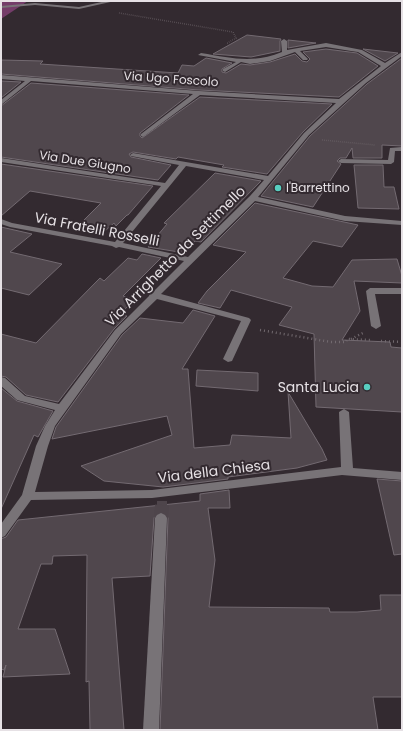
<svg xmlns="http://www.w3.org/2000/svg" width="403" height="731" font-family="Poppins,sans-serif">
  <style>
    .forest { fill: #743d69 }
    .building { fill: #50474d; stroke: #736a71 }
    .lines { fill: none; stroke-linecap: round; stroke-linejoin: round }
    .minor-tunnel-far1 { stroke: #4e454b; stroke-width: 10; stroke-dasharray: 10 5.5; stroke-linecap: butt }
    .minor-tunnel { stroke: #4e454b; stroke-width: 14; stroke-dasharray: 14 7; stroke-linecap: butt }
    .path-far1 { stroke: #726a6f; stroke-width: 1.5; stroke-dasharray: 0.5 1.5; stroke-linecap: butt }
    .path { stroke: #726a6f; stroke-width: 2.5; stroke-dasharray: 1 3; stroke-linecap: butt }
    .minor { fill: #787377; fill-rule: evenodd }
    .poi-dot { fill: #58cec0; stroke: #332a30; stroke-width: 1.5 }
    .labels { text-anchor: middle; stroke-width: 4; stroke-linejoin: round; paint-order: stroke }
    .far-street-label { font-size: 12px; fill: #e6e1e5; stroke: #332a30 }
    .far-poi-label { font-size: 12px; fill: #e6e1e5; stroke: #332a30; text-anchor: start }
    .street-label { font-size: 14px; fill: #e6e1e5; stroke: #332a30 }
    .poi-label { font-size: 14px; fill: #e6e1e5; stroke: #332a30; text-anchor: end }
  </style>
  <rect width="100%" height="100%" fill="#332a30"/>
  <!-- forest -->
  <polygon class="forest" points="1,1 28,1 1,19"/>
  <!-- building -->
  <g class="building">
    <polygon points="247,35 281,39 280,41 280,51 251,57 213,54"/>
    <polygon points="288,40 316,43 288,48"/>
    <polygon points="326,49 357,53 378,66 339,97 199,90 1,74 1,60 43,61 40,64 178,73 182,65 194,66 206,58 232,63 222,69 222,72 226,73 241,64 250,65 270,62 295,54 302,61 307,62 310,59 303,52"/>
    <polygon points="363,49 398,53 385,61"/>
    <polygon points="402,58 402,146 382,145 382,158 353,158 352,148 346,158 340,158 337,161 341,164 313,207 261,196 310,136 367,84"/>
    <polygon points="1,81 21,82 1,98"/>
    <polygon points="31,83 189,95 140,133 140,136 142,138 200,97 332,104 303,132 267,174 222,167 224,165 178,157 176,159 133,152 129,154 131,157 171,165 158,180 1,157 1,106"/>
    <polygon points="1,164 153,186 128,215 127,215 116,226 114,223 105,231 78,226 101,203 30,191 1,216"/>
    <polygon points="354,165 383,165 384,187 394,187 399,209 358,208"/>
    <polygon points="215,173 261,181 201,242 195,241 185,253 148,247 167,224 164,223"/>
    <polygon points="255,203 358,225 342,247 313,241 283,278 312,286 333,287 352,260 397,259 402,276 402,283 354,281 360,311 342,340 390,342 391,347 402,348 402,412 316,407 314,334 279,325 292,307 231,290 220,308 198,303 207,291 246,252 213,245"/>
    <polygon points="1,227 32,234 10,252 62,264 29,295 1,288"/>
    <polygon points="142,254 161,258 123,296 134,299 120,315 127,316 114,329 58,402 26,395 6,377 1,376 1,334 36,343 100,278 104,281 128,258 137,260"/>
    <polygon points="193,310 215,316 182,369 188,369 194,448 230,445 232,435 291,438 288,392 322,449 327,460 297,468 228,477 228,479 163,487 104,481 81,466 172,435 167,416 52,439 56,427 122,335 140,318 183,323"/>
    <polygon points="197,370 258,373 258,391 196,386"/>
    <polygon points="1,388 17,401 53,411 38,437 34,435 1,509"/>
    <polygon points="377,479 402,481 402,554 394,555"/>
    <polygon points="229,490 230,508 208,508 215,560 209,607 329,608 330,612 357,612 381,610 380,595 402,595 402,697 373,697 378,730 160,730 168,518 166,514 162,512 156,514 154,518 150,576 112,578 124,730 90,730 89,681 86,682 87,555 53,556 52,564 41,564 18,629 55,629 70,674 3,677 6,665 4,670 1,669 1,539 6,537 18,520 200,501 200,494"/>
  </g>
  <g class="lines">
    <!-- minor-tunnel-far1 -->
    <polyline class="minor-tunnel-far1" points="162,506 162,501"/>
    <!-- minor-tunnel -->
    <polyline class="minor-tunnel" points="161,518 162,505"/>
    <!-- path-far1 -->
    <g class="path-far1">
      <polyline points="119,13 233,32 236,38 226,44"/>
      <polyline points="322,140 375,145"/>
    </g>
    <!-- path -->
    <g class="path">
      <polyline points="260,330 331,342 346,342 347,339 370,340"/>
      <polyline points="351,339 363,333"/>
      <polyline points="381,341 402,342"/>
    </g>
    <!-- minor -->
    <g class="minor">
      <polygon points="106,1 115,1 79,9 35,5 1,8 1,6 35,3 79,7"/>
      <path d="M284 39 287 41V50L326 43 362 50 385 63 402 52V56L366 83 309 135 258 197 345 216 402 221V225L345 221 255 201 161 294 249 318 251 320 232 361 228 362 223 359 241 321 157 299 121 334 55 426 48 446 35 492 152 490 341 467 339 412 344 409 349 412 353 468 402 472V480L342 475 152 498 31 500 5 536 1 538V524L22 495 36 446 45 426 55 410 17 400 1 386V377L5 378 25 396 59 404 115 330 149 296 150 293 153 292 184 261 119 247 116 248 112 246 10 227 1 224V219L12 223 115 242 161 186 1 162V158L165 183 179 165 131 156 130 155 133 153 268 176 304 133 336 103 200 95 143 137 141 136V134L193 94 31 81 1 105V100L25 81 1 79V75L199 91 339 99 381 66 358 52 351 51 326 47 300 51 308 59 307 60H303L295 52 270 61 250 64 241 62 225 72 223 71V69L236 62 198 55 201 53C232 58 252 64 282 52L281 41ZM186 166 264 180 250 196 188 257 123 243Z"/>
      <polygon points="402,147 402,151 395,151 394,162 391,164 341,163 338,161 341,159 388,160 390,148"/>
      <polygon points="370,288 402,288 402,294 375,294 381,326 376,329 371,326 366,291"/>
      <polygon points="161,513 165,515 167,518 159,730 143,730 155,518 157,515"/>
    </g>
  </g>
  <!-- markers -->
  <g class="poi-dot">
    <circle cx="278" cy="188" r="4"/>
    <circle cx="367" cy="387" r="4"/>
  </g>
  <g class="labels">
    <!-- far-street labels -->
    <g class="far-street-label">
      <text transform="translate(171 79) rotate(4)" y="4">Via Ugo Foscolo</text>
      <text transform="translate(85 162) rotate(9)" y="4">Via Due Giugno</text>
    </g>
    <!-- far-poi labels -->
    <g class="far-poi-label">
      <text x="286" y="192">I'Barrettino</text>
    </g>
    <!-- street labels -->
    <g class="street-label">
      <text transform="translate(97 229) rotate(11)" y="5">Via Fratelli Rosselli</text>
      <text transform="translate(175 256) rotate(-45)" y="5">Via Arrighetto da Settimello</text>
      <text transform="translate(214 471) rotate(-7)" y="5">Via della Chiesa</text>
    </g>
    <!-- poi labels -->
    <g class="poi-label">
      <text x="359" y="392">Santa Lucia</text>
    </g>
  </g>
  <!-- border -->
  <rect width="403" height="731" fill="none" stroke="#e6e1e5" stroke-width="4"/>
</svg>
